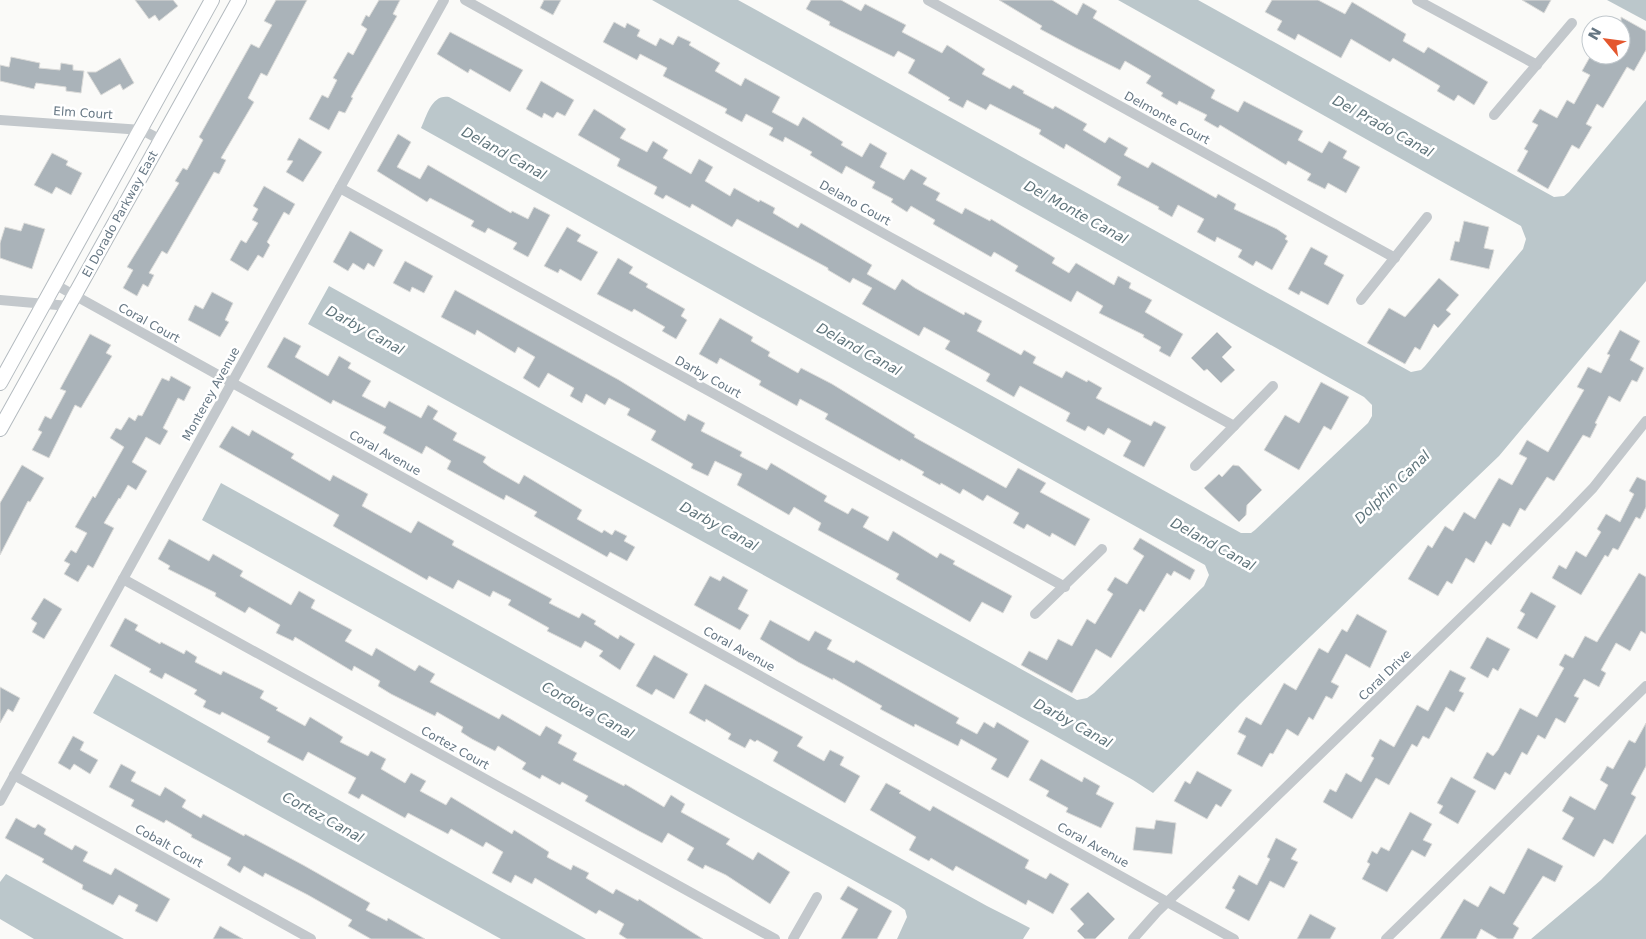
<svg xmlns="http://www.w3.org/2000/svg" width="1646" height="939" font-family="'DejaVu Sans',sans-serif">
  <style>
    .water { fill: #bbc7cb }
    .building { fill: #aab3b9; stroke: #dcdcda }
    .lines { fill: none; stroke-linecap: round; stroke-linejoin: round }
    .secondary-casing { stroke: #b3babf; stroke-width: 16 }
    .street { stroke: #c3c8cc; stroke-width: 10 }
    .secondary { stroke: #fff; stroke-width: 14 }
    .labels { text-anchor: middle; stroke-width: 5; stroke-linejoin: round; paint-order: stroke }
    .street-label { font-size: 12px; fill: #657683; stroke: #fff }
    .water-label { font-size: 14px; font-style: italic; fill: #60757c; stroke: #fff }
  </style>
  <rect width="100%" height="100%" fill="#fafaf8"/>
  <!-- water -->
  <g class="water">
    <path d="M652 0H738L1411 372 1421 370 1425 366 1523 249 1526 239 1521 226 1118 0H1198L1554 197 1564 196 1569 192 1646 100V281L1499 456 1240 704 1153 793 1133 780 1050 733 308 324 329 286 1077 700 1087 698 1094 693 1204 586 1209 575 1205 565 421 128C427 115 432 94 449 97L1241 533H1251L1255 530 1368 423 1372 416V405L1364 397Z"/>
    <polygon points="1607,0 1646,0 1646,21"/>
    <polygon points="221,483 987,906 1030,928 1023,939 897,939 907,917 905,910 898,905 202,520"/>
    <polygon points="115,674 586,939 501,939 93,713"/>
    <polygon points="1646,834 1646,939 1531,939 1601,880"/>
    <polygon points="6,874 124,939 34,939 0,919 0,882"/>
  </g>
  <!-- building -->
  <g class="building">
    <polygon points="135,0 173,0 178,6 159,21 155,15 149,19"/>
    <polygon points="276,0 307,0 267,76 261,73 248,98 254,102 221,158 226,160 219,174 214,172 167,254 162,251 149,273 154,275 148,287 143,284 137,296 123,288 133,270 127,267 179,183 175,181 183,168 187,170 203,140 199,137 251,44 259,48 272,25 264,21"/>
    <polygon points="379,0 400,0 393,14 397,16 351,97 353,98 345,113 339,111 329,130 309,119 322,95 328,98 337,80 333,78 348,52 353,55 367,29 361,25 366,15 369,17"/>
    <polygon points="544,0 561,0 553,15 540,8"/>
    <polygon points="811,0 841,0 861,11 865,4 906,25 902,32 942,53 947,45 985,69 982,74 1010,89 1013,85 1024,91 1023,93 1053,109 1055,106 1087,124 1083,130 1105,143 1109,137 1128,148 1124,155 1148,168 1152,162 1216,198 1218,194 1236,204 1234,209 1277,229 1287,236 1285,239 1288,241 1272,270 1256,261 1253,266 1238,257 1242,250 1217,237 1215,242 1197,232 1204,219 1178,205 1172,217 1158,209 1159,207 1117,185 1121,177 1066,144 1064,149 1039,134 1041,130 990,104 986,110 967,100 963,108 948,100 950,98 908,73 915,60 898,51 894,57 829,25 830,22 806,9"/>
    <polygon points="999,0 1052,0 1077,15 1083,3 1097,11 1093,18 1215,90 1211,98 1238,112 1244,101 1303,131 1298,140 1322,153 1329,141 1347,151 1343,158 1360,167 1346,193 1328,183 1325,189 1307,180 1311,174 1288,161 1286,165 1220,125 1218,128 1204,120 1207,115 1179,101 1177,105 1161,96 1163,93 1146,83 1151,76 1125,61 1120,70 1076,48 1040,29 1042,26"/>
    <polygon points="1272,0 1318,0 1345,14 1352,2 1406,34 1403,41 1424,53 1428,47 1488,82 1474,105 1458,95 1454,101 1437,91 1440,86 1393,58 1390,62 1351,39 1341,58 1298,34 1295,40 1277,30 1282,21 1265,12"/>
    <polygon points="1522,0 1551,0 1544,13"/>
    <polygon points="1621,17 1646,31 1646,50 1634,71 1627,67 1603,108 1597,104 1586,124 1592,127 1579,149 1572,145 1548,189 1517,171 1528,151 1524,149 1538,125 1532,122 1540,109 1557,118 1567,100 1574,104 1590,75 1582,71 1591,55 1621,55"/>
    <polygon points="614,22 625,28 627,23 640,30 637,36 656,46 660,38 673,45 678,36 691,42 689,45 720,63 715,71 741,86 745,78 780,97 772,112 798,126 803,117 843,142 841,145 862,157 870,143 887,153 880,167 904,180 911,169 927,178 923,184 940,193 936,200 962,214 965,208 990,221 991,219 1055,258 1052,263 1069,273 1076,263 1114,285 1118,276 1131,283 1129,288 1152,300 1145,312 1183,334 1170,357 1159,351 1161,347 1143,337 1144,335 1099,313 1103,306 1077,291 1071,302 1015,271 1018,266 994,252 991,257 933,224 935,220 911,206 907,212 891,202 893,199 872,188 875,182 846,166 842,174 810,155 812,152 785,137 783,142 769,135 773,128 746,114 742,122 725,113 727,109 663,76 667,68 640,54 637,60 603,42"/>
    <polygon points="450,32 523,70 510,92 470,69 468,73 437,54"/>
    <polygon points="11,57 40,63 39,68 60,70 61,63 73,65 73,70 84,71 81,93 66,91 66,87 36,83 34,89 0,81 0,65 9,67"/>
    <polygon points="120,58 134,83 123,90 120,84 101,95 87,72 96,72"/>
    <polygon points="541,81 574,100 565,116 557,112 553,118 544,113 542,118 526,109"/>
    <polygon points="594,109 626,129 620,138 647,152 653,141 668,150 663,158 691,174 699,159 713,167 705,181 730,196 734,188 759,202 760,200 775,208 773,213 798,228 801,223 872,265 867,274 895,290 902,279 915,288 964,315 965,312 982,321 977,331 1021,355 1024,350 1036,357 1033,363 1062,378 1066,371 1087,382 1088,380 1102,388 1096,398 1151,426 1154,421 1166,427 1144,467 1123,456 1131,441 1108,428 1104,435 1088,426 1085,431 1066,421 1070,413 1020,386 1014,397 986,381 990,374 945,349 950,341 924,327 919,336 862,304 872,288 853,278 850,283 828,270 828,268 737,219 732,227 692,204 690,208 666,195 663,199 654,194 657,187 617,166 620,159 578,135"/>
    <polygon points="398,134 411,142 397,167 420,179 428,165 511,213 512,211 528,219 534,207 550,215 528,257 513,249 517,243 488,228 485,233 471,226 474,221 430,198 427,202 377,171"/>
    <polygon points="299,138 322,152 303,182 286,172 293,161 287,160"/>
    <polygon points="52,153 68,161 66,165 82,173 71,195 56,187 52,194 34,185"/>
    <polygon points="264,186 295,204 289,215 284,212 267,242 270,245 263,258 258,255 248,271 230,260 241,240 246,243 258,223 252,220 258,209 253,206"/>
    <polygon points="1464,221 1489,227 1484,248 1494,250 1489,269 1450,260 1455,241 1459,242"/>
    <polygon points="24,223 45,229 32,269 0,258 0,243 5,227 21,231"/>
    <polygon points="567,227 581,235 577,241 598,252 581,281 560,269 558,273 544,266"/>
    <polygon points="350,231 383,250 374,267 368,263 364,270 353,263 348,271 333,262"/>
    <polygon points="1311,247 1328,256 1324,264 1344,275 1328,305 1301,291 1299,295 1288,289"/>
    <polygon points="618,258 633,267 629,273 648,284 646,287 685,309 681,316 687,320 676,339 662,331 665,327 634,309 632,312 597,294"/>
    <polygon points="405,261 433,276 424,293 412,287 410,292 393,283"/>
    <polygon points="1439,278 1459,295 1446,310 1451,314 1438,328 1434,324 1420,350 1415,347 1405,364 1367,343 1389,308 1405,317"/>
    <polygon points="455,290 619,380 685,421 688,414 705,423 701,431 742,452 740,456 767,470 771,463 827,496 824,501 848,514 852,508 869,517 863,527 888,541 893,531 937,558 940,553 955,561 953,564 1012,596 1003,613 982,602 970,622 896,579 899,574 818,530 821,523 794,507 789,515 737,485 742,474 715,461 708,476 691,468 693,464 651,440 656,431 627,415 630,409 609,398 605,405 586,394 582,403 570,396 574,388 548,373 539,388 523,378 535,357 518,347 515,353 477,330 475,335 441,317"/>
    <polygon points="212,292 233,303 225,320 229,322 220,337 188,320 195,305 203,309"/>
    <polygon points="720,318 753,337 751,341 770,352 768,356 798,373 801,368 832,384 915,435 914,437 1006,488 1018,468 1046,483 1040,492 1090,519 1075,546 1052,533 1050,537 1027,524 1024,529 1013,523 1019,513 987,495 983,501 963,489 960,494 941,483 940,485 922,475 924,472 901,459 900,461 825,419 828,414 800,399 797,406 759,385 761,381 736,367 720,358 717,364 699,354"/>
    <polygon points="1620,330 1640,341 1630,360 1644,368 1637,382 1632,380 1620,402 1609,396 1595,423 1597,424 1590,438 1583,435 1554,481 1547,477 1525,511 1520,508 1510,527 1503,523 1491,545 1486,541 1474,563 1466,558 1452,584 1447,581 1438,596 1408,579 1428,545 1432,548 1445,526 1453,531 1464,512 1475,519 1499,478 1512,485 1527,458 1519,454 1527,440 1548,452 1584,390 1577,387 1588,367 1601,373 1610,355 1607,354"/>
    <polygon points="1217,332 1232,347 1222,357 1235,370 1221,383 1207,369 1204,371 1191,358"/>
    <polygon points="90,334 111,345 106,353 112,356 81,408 75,405 49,458 32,450 42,432 38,430 45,416 51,419 66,391 60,389"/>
    <polygon points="284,337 301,346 295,357 328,376 339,356 351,363 348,368 371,381 362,396 385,408 389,401 421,418 428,405 438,411 433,419 457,433 453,440 486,457 483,462 491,468 519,484 524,475 582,510 577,519 602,533 604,530 612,535 615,530 627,536 624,541 635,547 627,561 610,552 607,557 534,516 537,512 506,495 504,500 447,469 451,461 426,446 422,454 383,433 386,427 333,400 331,404 267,367"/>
    <polygon points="171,376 191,387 184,401 178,398 163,428 168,431 160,445 146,437 132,462 147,471 136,490 128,485 120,499 119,498 104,523 114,528 93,568 88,565 78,582 64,574 70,564 64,561 71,550 76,553 87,533 75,527 93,496 95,498 124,447 110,438 116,428 121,430 129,417 135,421 138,415 142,416 162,378 169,381"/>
    <polygon points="1321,382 1349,397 1331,430 1324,426 1299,470 1264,450 1285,415 1299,423"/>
    <polygon points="232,426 249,436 252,430 294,454 291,458 330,481 333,475 368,494 362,506 411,533 418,521 454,541 452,545 552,599 549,603 579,618 582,613 596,621 594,624 618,639 620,635 635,644 620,670 599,656 603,651 585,641 581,648 547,631 549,628 508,605 511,600 493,591 490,597 458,580 453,589 429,576 427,580 333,526 339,515 219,447"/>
    <polygon points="22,465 44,478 30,502 28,501 0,555 0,503"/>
    <polygon points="1233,465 1239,466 1262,490 1247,505 1246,515 1239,522 1204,488 1219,474 1222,477"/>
    <polygon points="1637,477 1646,481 1646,507 1640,519 1636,517 1618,550 1613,548 1608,557 1605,555 1581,595 1552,578 1559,565 1566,569 1576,551 1586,557 1601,532 1597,529 1606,514 1620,522 1634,494 1629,491"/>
    <polygon points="1140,538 1195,570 1190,580 1174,571 1171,576 1167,573 1144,612 1140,609 1111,658 1096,649 1072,693 1021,665 1029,651 1047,660 1058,639 1072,646 1087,619 1095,624 1113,594 1107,590 1115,577 1127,584 1144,556 1133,549"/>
    <polygon points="169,539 209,561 213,554 243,571 240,576 291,605 299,591 315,600 311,608 352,630 345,641 372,656 376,648 415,671 419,665 435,674 430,682 499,719 502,714 540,736 546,726 562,735 558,743 577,753 573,760 624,786 625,784 664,807 671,795 685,804 681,812 730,839 726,844 753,860 758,852 790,872 770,904 726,875 705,865 703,869 687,860 694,848 668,833 662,843 639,831 585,801 588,796 562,782 560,785 542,775 540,779 522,769 526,763 498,746 495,751 472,739 461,732 463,727 437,712 435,716 391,694 378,686 380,681 354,666 352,671 295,637 293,641 276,633 280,625 249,607 245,613 215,596 216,593 168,569 170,566 158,559"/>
    <polygon points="1639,573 1646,577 1646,634 1641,631 1630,651 1616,643 1601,670 1606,673 1599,687 1584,679 1574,696 1579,698 1565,723 1556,718 1545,739 1538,735 1527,755 1522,752 1510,775 1505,772 1495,790 1473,778 1487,752 1493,756 1498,750 1520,708 1537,717 1564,668 1559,665 1565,654 1573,658 1585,636 1597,642"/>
    <polygon points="710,576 720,581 723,576 748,590 738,609 749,615 740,630 694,605"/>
    <polygon points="1531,592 1556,606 1537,639 1517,628 1525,614 1520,611"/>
    <polygon points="44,598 62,609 44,639 32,632 37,623 31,619"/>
    <polygon points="1357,614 1387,631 1370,668 1346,654 1331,682 1339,686 1332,699 1326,696 1313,720 1309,717 1298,736 1287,729 1273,754 1270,753 1262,767 1237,754 1246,736 1238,732 1246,717 1261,725 1284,683 1296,690 1319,648 1328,653 1342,629 1347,632"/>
    <polygon points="125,618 138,625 135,630 160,644 161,642 184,654 186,650 197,657 195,662 221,675 223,671 264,691 260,698 278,708 276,710 305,726 310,717 343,737 340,742 368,756 371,751 386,759 381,769 405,783 411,773 426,781 420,791 446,805 451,797 512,834 514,830 549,852 547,857 571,870 573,865 589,873 586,878 613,894 616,889 638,901 639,899 703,939 627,939 619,934 624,924 599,910 596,914 535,878 532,884 515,875 511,883 492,873 503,852 486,842 483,847 451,829 448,834 408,813 405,818 362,794 359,799 348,793 356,778 308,752 303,761 267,742 270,737 222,712 220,715 203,707 206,701 194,694 197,690 165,673 162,679 149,672 151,669 110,646"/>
    <polygon points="770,620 809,641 815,631 832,640 827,649 854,663 856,660 959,718 956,723 977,734 984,722 994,728 997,722 1029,741 1008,778 991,769 997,759 961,739 958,746 915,724 914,727 880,709 882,706 833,678 833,680 798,662 760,639"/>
    <polygon points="1487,637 1510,649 1498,671 1493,668 1488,678 1470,668"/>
    <polygon points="654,655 688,674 674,699 656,689 652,695 636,686"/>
    <polygon points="1450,670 1466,678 1459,691 1464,693 1454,712 1446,707 1429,739 1423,736 1417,747 1412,744 1389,785 1376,778 1352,819 1323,802 1330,789 1336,792 1346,773 1361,782 1374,758 1371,756 1380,739 1394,747 1417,705 1428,711"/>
    <polygon points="705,684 803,737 797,746 824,761 830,750 844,757 840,765 860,776 845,803 773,761 778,752 757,740 755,742 750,739 745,748 728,739 731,734 706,719 705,722 689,713"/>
    <polygon points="0,687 20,698 13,712 8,709 0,723"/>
    <polygon points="1646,723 1646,766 1631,794 1636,797 1613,844 1604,839 1594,857 1562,839 1574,818 1562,811 1570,796 1595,810 1608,785 1600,780 1607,766 1613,769 1629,740 1635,743"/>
    <polygon points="73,736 84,742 80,750 98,760 90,774 74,764 70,770 58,763"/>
    <polygon points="1041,759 1082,782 1084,777 1100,786 1096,794 1114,803 1101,828 1066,812 1068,808 1046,796 1049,791 1029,780"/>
    <polygon points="121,764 136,772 131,781 160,796 165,787 186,800 182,807 201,818 203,814 244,836 245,834 303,865 370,903 366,910 387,921 388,918 425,939 371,939 348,926 352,920 308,895 265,873 263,877 244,866 240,873 227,865 231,858 191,837 192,835 166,820 164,823 131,806 134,800 109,787"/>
    <polygon points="1197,771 1232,790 1221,807 1216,804 1207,819 1174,801 1185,781 1190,784"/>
    <polygon points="1451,777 1476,791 1458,824 1439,813 1443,806 1437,803"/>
    <polygon points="886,783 901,791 899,793 930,811 933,806 1029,860 1025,868 1046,879 1050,873 1069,884 1053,914 1028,900 1026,905 956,866 953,871 931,858 929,861 909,850 916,837 870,810"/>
    <polygon points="1410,812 1432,824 1423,840 1432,844 1425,857 1412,850 1387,892 1362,879 1370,864 1367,862 1372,851 1377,854 1381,847 1389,851"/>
    <polygon points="16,818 32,827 35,828 38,824 46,829 44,834 72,850 75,845 88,852 83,861 111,875 115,868 170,899 157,922 135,911 138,905 119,895 113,905 82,889 83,885 42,862 44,859 5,838"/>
    <polygon points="1156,820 1176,823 1172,854 1133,850 1136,827 1154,829"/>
    <polygon points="1276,838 1297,849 1291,859 1298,862 1284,888 1270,881 1249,921 1225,908 1235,890 1232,888 1239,875 1257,885 1270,859 1267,857"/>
    <polygon points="1528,848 1563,866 1555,882 1543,876 1513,924 1519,928 1513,939 1498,939 1481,929 1476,939 1440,939 1464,899 1478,907 1490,886 1504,894"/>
    <polygon points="848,886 892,911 877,939 841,939 858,909 840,899"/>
    <polygon points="1088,892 1115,919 1095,939 1085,939 1077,931 1084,924 1070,909"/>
    <polygon points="1310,914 1336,928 1330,939 1297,939"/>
    <polygon points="220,926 243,939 213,939"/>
  </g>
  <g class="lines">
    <defs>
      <g id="secondary">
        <polyline points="0,383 212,0"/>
        <polyline points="0,429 239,0"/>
      </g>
    </defs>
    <!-- secondary casing -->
    <use href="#secondary" class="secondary-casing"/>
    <!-- street -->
    <g class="street">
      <polyline points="465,0 890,237 1234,426"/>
      <polyline points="928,0 1395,258"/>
      <polyline points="1417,0 1537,65"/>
      <polyline points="1494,115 1572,23"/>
      <polyline points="0,120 142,130 161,140"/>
      <polyline points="340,188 1065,587"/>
      <polyline points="56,285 1234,939"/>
      <polyline points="0,300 69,306"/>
      <polyline points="1361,300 1427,217"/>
      <polyline points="1195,466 1273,386"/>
      <polyline points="123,579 775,939"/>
      <polyline points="1035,614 1102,549"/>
      <polyline points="14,775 311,939"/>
      <polyline points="0,801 444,0"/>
      <polyline points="793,939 817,897"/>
      <polyline points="1133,939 1157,912 1564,518 1593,488 1646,421"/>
      <polyline points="1386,939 1646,686"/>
    </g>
    <!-- secondary -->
    <use href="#secondary" class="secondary"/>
  </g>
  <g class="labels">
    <!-- street labels -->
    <g class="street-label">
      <text transform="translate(83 113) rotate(4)" y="4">Elm Court</text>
      <text transform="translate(1167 118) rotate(29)" y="4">Delmonte Court</text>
      <text transform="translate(855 203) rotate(29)" y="4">Delano Court</text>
      <text transform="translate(120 214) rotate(-61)" y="4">El Dorado Parkway East</text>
      <text transform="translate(149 323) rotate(29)" y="4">Coral Court</text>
      <text transform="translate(708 377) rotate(29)" y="4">Darby Court</text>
      <text transform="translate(211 394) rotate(-61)" y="4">Monterey Avenue</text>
      <text transform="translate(385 453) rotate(29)" y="4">Coral Avenue</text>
      <text transform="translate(739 649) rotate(29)" y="4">Coral Avenue</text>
      <text transform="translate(1385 675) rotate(-44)" y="4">Coral Drive</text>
      <text transform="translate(455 748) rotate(29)" y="4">Cortez Court</text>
      <text transform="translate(1093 845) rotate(29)" y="4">Coral Avenue</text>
      <text transform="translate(169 846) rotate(29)" y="4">Cobalt Court</text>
    </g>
    <!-- water labels -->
    <g class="water-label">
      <text transform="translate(1383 126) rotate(29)" y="5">Del Prado Canal</text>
      <text transform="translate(504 153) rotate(29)" y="5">Deland Canal</text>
      <text transform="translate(1076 212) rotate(29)" y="5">Del Monte Canal</text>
      <text transform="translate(365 330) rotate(29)" y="5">Darby Canal</text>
      <text transform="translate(859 349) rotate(29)" y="5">Deland Canal</text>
      <text transform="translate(1392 487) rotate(-44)" y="5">Dolphin Canal</text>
      <text transform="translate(719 526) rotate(29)" y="5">Darby Canal</text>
      <text transform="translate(1213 544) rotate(29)" y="5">Deland Canal</text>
      <text transform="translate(588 710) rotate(29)" y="5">Cordova Canal</text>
      <text transform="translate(1073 723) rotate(29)" y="5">Darby Canal</text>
      <text transform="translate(323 817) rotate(29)" y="5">Cortez Canal</text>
    </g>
  </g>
  <!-- north arrow -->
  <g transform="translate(1606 40) rotate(299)"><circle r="24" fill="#ffffff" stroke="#c1c8cd"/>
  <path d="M0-4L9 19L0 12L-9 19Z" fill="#e4572e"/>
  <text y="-8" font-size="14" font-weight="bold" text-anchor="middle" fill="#657683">N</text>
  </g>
</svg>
